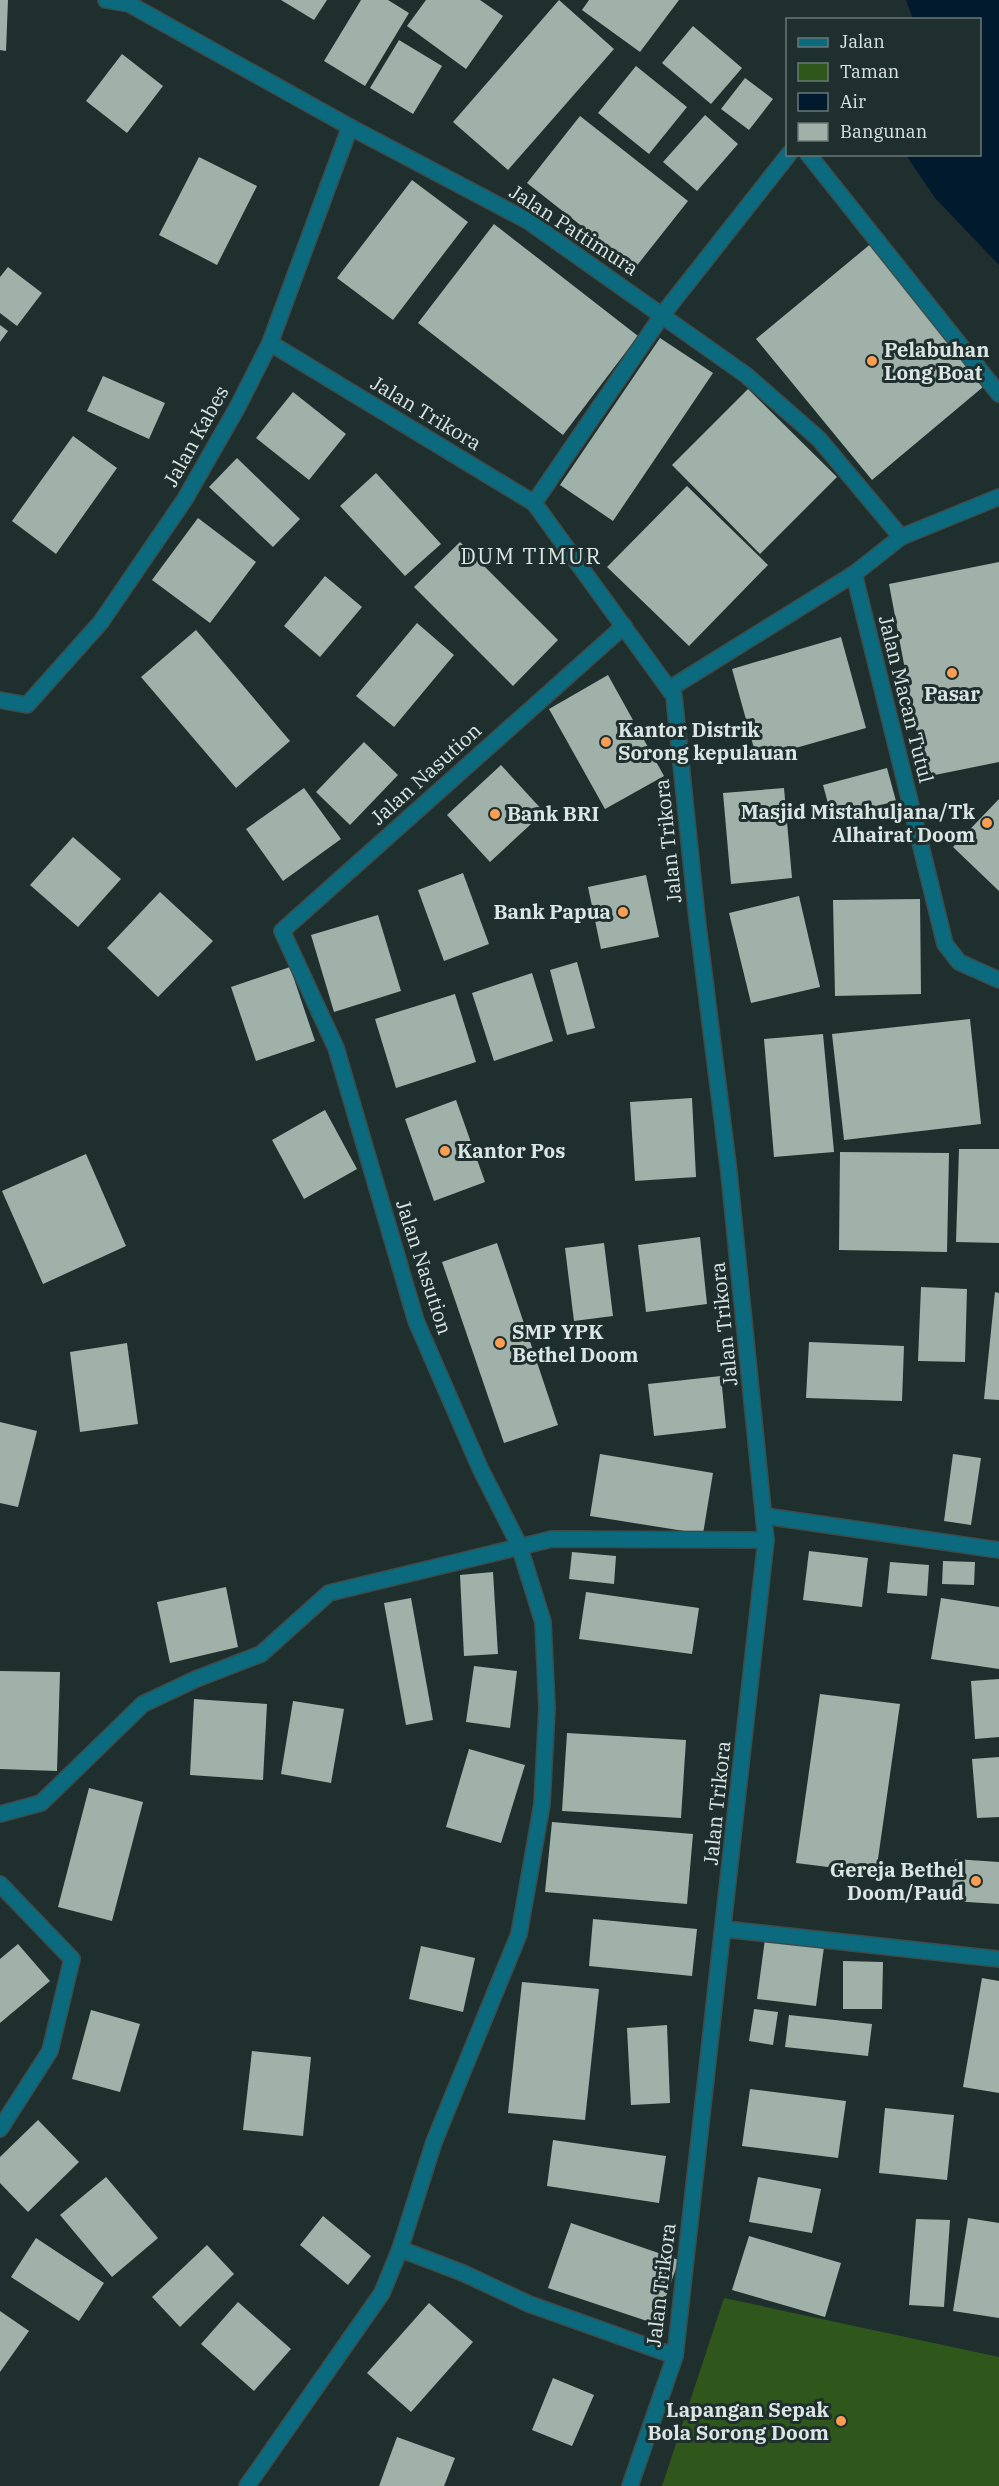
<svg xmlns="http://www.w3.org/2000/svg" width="999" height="2486" font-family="'IBM Plex Serif',serif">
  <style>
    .green { fill: #2f571b }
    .water { fill: #011a2e }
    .building { fill: #a0b1a9 }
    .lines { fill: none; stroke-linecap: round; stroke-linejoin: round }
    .service-casing { stroke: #3c4c4b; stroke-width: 18 }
    .minor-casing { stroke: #3c4c4b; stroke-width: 18 }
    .service { stroke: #0b6a7e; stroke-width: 15 }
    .minor { stroke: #0b6a7e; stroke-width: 15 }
    .poi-dot { fill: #fc9d54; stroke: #1e2f2e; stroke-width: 2 }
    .labels { text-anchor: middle; stroke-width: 6; stroke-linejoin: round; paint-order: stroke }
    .street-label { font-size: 20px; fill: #dbe5e4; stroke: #1e2f2e }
    .poi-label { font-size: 20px; font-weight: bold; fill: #dbe5e4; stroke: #1e2f2e; text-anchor: start }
    .quarter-label { font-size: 22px; letter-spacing: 1.5px; fill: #dbe5e4; stroke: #1e2f2e }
  </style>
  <rect width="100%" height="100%" fill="#1e2f2e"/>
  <!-- green -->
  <polygon class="green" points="724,2298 999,2357 999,2486 662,2486"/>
  <!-- water -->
  <polygon class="water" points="906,0 999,0 999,265 935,198 906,155 980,154 980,20 913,19"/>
  <!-- building -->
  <g class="building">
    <polygon points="0,0 8,0 6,51 0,50"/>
    <polygon points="281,0 327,0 314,20"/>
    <polygon points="361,0 388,0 409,13 365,86 324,61"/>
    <polygon points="426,0 480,0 503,16 466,69 407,26"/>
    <polygon points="559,0 614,49 508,170 453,122"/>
    <polygon points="589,0 679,0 640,52 582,10"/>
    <polygon points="693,26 742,68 711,104 662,63"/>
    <polygon points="399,40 442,66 413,114 370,88"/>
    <polygon points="122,54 163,86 127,133 86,101"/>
    <polygon points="636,66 687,107 649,154 598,113"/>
    <polygon points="745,78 773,99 749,130 721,109"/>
    <polygon points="705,115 738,144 697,191 663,162"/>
    <polygon points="580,116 688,201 635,268 527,183"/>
    <polygon points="199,157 257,186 217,265 159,235"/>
    <polygon points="412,180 468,222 393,320 337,278"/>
    <polygon points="494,224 638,336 563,435 418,323"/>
    <polygon points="873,242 989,382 872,480 756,339"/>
    <polygon points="8,267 42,293 17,326 0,313 0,277"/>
    <polygon points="0,325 8,331 0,342"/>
    <polygon points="660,338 713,373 613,521 560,485"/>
    <polygon points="103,376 165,403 149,439 87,411"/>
    <polygon points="748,389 837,477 760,554 672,465"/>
    <polygon points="293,392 346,434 309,480 256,438"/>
    <polygon points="73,436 117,468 56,554 12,521"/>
    <polygon points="237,458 300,519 273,547 209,487"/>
    <polygon points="376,473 441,544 405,576 340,506"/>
    <polygon points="687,486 768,565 689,646 607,567"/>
    <polygon points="198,518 256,562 210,623 152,580"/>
    <polygon points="460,542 558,640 513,686 414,587"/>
    <polygon points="999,562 999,762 925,777 889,584"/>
    <polygon points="325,576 362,607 320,657 284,626"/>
    <polygon points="417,623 454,655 394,727 356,696"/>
    <polygon points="196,630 290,741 236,788 141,677"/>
    <polygon points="841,637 866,728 757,759 732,669"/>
    <polygon points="608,675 664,776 605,809 549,709"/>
    <polygon points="364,742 398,775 350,825 316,792"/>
    <polygon points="501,765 544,812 490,862 447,815"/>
    <polygon points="887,768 896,801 832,818 823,785"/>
    <polygon points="304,788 341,839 283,881 246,829"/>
    <polygon points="784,788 792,878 731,884 723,793"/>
    <polygon points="999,799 999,891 953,847"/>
    <polygon points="73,837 121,879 78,927 30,885"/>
    <polygon points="463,873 489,944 444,961 418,890"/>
    <polygon points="646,875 659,937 601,949 588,887"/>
    <polygon points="160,892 213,941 158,997 107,948"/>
    <polygon points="799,896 820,987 751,1003 729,913"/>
    <polygon points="920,899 921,994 835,996 833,900"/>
    <polygon points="378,915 401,991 334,1012 311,935"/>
    <polygon points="577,962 595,1028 567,1035 550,970"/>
    <polygon points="290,967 315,1041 256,1061 231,987"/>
    <polygon points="532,973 553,1041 494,1061 472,993"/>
    <polygon points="455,994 476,1062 396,1088 375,1019"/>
    <polygon points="970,1019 981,1124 844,1140 832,1034"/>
    <polygon points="823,1034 834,1152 774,1157 764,1039"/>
    <polygon points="692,1098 696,1177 635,1181 630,1102"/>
    <polygon points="456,1100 485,1182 434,1201 405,1119"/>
    <polygon points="325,1110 357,1169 304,1199 272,1140"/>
    <polygon points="959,1149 999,1149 999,1243 956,1242"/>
    <polygon points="840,1152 949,1153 947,1252 839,1250"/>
    <polygon points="86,1154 126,1246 43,1284 2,1191"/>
    <polygon points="700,1237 707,1304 646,1312 638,1245"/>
    <polygon points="497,1243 558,1425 504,1443 442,1262"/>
    <polygon points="604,1243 613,1316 574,1321 565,1248"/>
    <polygon points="921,1287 967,1289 965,1362 918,1361"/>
    <polygon points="995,1292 999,1293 999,1400 984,1399"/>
    <polygon points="809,1342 904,1346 902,1401 806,1398"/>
    <polygon points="127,1343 138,1424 80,1432 70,1352"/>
    <polygon points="721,1376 726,1428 654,1436 648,1384"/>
    <polygon points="0,1422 37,1431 18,1507 0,1503"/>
    <polygon points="600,1454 713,1473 703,1534 590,1516"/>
    <polygon points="953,1454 981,1458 971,1525 944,1521"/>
    <polygon points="809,1551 868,1558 862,1607 803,1600"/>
    <polygon points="572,1552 616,1556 614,1584 569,1579"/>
    <polygon points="943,1561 975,1562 974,1585 942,1584"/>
    <polygon points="890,1562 929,1565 927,1596 887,1593"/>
    <polygon points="493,1572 498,1654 464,1656 460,1575"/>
    <polygon points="226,1587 238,1647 170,1663 157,1602"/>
    <polygon points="586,1592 699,1608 692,1654 579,1639"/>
    <polygon points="411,1598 433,1720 406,1725 384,1603"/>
    <polygon points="941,1598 999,1607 999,1669 931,1659"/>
    <polygon points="474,1666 517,1671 510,1728 466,1722"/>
    <polygon points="0,1671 60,1672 57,1771 0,1769"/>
    <polygon points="999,1679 999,1737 975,1739 971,1681"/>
    <polygon points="820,1694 900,1704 876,1873 796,1863"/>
    <polygon points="194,1699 267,1704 263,1780 190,1775"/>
    <polygon points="293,1701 344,1709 331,1783 281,1774"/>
    <polygon points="567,1733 686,1740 681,1818 562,1811"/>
    <polygon points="469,1749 525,1765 501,1843 446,1827"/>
    <polygon points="999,1757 999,1817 977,1818 972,1759"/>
    <polygon points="89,1788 143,1802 112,1921 58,1907"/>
    <polygon points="552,1822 693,1834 687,1904 545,1892"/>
    <polygon points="955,1859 999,1862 999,1904 951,1901"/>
    <polygon points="593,1919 697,1929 692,1976 589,1966"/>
    <polygon points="765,1939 824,1947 816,2006 757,1999"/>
    <polygon points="18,1944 50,1981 0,2023 0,1959"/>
    <polygon points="421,1946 475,1958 463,2012 409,1999"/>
    <polygon points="843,1961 883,1962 882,2009 843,2009"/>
    <polygon points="982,1978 999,1981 999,2093 963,2087"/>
    <polygon points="522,1982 599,1989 585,2120 508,2113"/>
    <polygon points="754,2009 778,2012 773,2045 749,2041"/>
    <polygon points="91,2010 140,2024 120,2092 72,2079"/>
    <polygon points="789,2015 872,2024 868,2056 785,2047"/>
    <polygon points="667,2025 670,2103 631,2105 627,2028"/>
    <polygon points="252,2051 311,2057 303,2136 243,2130"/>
    <polygon points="750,2089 846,2101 838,2158 742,2146"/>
    <polygon points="885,2108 954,2115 947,2180 879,2173"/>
    <polygon points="38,2120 79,2162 28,2212 0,2183 0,2157"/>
    <polygon points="553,2140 666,2156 659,2203 547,2186"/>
    <polygon points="106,2177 158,2238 112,2277 60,2215"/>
    <polygon points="758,2177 821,2189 812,2233 749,2222"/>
    <polygon points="323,2216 371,2256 348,2285 300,2245"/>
    <polygon points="968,2218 999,2223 999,2318 953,2311"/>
    <polygon points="916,2219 950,2220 944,2307 909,2305"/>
    <polygon points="571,2223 679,2260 656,2324 548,2288"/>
    <polygon points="749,2236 841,2263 825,2317 732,2290"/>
    <polygon points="36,2238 104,2283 79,2321 11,2277"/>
    <polygon points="207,2245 234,2274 180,2327 152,2297"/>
    <polygon points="238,2302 291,2349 254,2391 201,2344"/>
    <polygon points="429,2303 473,2342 411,2412 367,2373"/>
    <polygon points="0,2311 29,2331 0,2372"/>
    <polygon points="553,2378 594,2395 572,2446 532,2430"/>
    <polygon points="397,2437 455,2458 444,2486 379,2486"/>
  </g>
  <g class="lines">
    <defs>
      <polyline id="service" points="808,154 999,394"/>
      <g id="minor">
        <polyline points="106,0 129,4 350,127 528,221 746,375 819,439 901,537"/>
        <polyline points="270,343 534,503 674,696 697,918 729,1173 766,1540 675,2356 630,2486"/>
        <polyline points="534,503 663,314 789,154"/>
        <polyline points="854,574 945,944 959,962 999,980"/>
        <polyline points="669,689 854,574 901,537 999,497"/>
        <polyline points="0,700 27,705 101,622 185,499 237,408 270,343 350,127"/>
        <polyline points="765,1516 999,1550"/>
        <polyline points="0,1814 41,1803 143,1704 196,1679 261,1654 329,1593 552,1539 766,1540"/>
        <polyline points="0,1884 72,1959 50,2051 0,2129"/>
        <polyline points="724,1929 999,1959"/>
        <polyline points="400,2249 463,2273 529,2304 675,2356"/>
        <polyline points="247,2486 382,2293 400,2249 434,2142 519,1934 542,1804 547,1708 543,1622 519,1545 480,1468 416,1321 336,1048 282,931 624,626"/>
      </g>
    </defs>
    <!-- service casing -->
    <use href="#service" class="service-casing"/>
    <!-- minor casing -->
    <use href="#minor" class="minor-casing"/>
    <!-- service -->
    <use href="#service" class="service"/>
    <!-- minor -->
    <use href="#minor" class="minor"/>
  </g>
  <!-- markers -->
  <g class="poi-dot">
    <circle cx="872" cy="361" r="6"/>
    <circle cx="952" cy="673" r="6"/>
    <circle cx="606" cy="742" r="6"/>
    <circle cx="495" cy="814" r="6"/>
    <circle cx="987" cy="823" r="6"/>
    <circle cx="623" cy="912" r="6"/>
    <circle cx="445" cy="1151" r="6"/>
    <circle cx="500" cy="1343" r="6"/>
    <circle cx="976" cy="1881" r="6"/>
    <circle cx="841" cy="2421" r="6"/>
  </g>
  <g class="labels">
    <!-- street labels -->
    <g class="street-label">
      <text transform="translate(574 230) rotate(33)" y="7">Jalan Pattimura</text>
      <text transform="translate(426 413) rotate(31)" y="7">Jalan Trikora</text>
      <text transform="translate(196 436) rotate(-61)" y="7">Jalan Kabes</text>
      <text transform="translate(906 699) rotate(76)" y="7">Jalan Macan Tutul</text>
      <text transform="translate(426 774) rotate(-42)" y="7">Jalan Nasution</text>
      <text transform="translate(668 841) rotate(-96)" y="7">Jalan Trikora</text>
      <text transform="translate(424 1267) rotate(72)" y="7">Jalan Nasution</text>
      <text transform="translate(724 1324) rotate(-96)" y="7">Jalan Trikora</text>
      <text transform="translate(717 1803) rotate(-84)" y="7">Jalan Trikora</text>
      <text transform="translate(661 2285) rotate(-83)" y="7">Jalan Trikora</text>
    </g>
    <!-- poi labels -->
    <g class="poi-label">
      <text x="884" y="357">Pelabuhan<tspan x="884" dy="23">Long Boat</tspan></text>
      <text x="952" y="701" text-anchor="middle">Pasar</text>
      <text x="618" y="737">Kantor Distrik<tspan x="618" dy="23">Sorong kepulauan</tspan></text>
      <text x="975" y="819" text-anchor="end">Masjid Mistahuljana/Tk<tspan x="975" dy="23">Alhairat Doom</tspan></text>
      <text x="507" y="821">Bank BRI</text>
      <text x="611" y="919" text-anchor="end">Bank Papua</text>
      <text x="457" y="1158">Kantor Pos</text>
      <text x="512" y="1339">SMP YPK<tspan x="512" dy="23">Bethel Doom</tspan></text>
      <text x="964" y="1877" text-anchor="end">Gereja Bethel<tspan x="964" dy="23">Doom/Paud</tspan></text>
      <text x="829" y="2417" text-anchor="end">Lapangan Sepak<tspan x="829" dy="23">Bola Sorong Doom</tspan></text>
    </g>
    <!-- quarter labels -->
    <g class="quarter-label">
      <text x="531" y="564">DUM TIMUR</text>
    </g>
  </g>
  <!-- legend -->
  <rect x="786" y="18" width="195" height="138" fill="#1e2f2e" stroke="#6a7877" stroke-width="1.5"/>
  <rect x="798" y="38" width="30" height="9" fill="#0b6a7e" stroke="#6a7877" stroke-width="1.5"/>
  <text x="840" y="48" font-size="18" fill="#dbe5e4">Jalan</text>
  <rect x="798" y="63" width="30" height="18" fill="#2f571b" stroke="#6a7877" stroke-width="1.5"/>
  <text x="840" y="78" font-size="18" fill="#dbe5e4">Taman</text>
  <rect x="798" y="93" width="30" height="18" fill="#011a2e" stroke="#6a7877" stroke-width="1.5"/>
  <text x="840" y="108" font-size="18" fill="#dbe5e4">Air</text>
  <rect x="798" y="123" width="30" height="18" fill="#a0b1a9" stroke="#6a7877" stroke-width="1.5"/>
  <text x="840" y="138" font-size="18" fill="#dbe5e4">Bangunan</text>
</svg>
